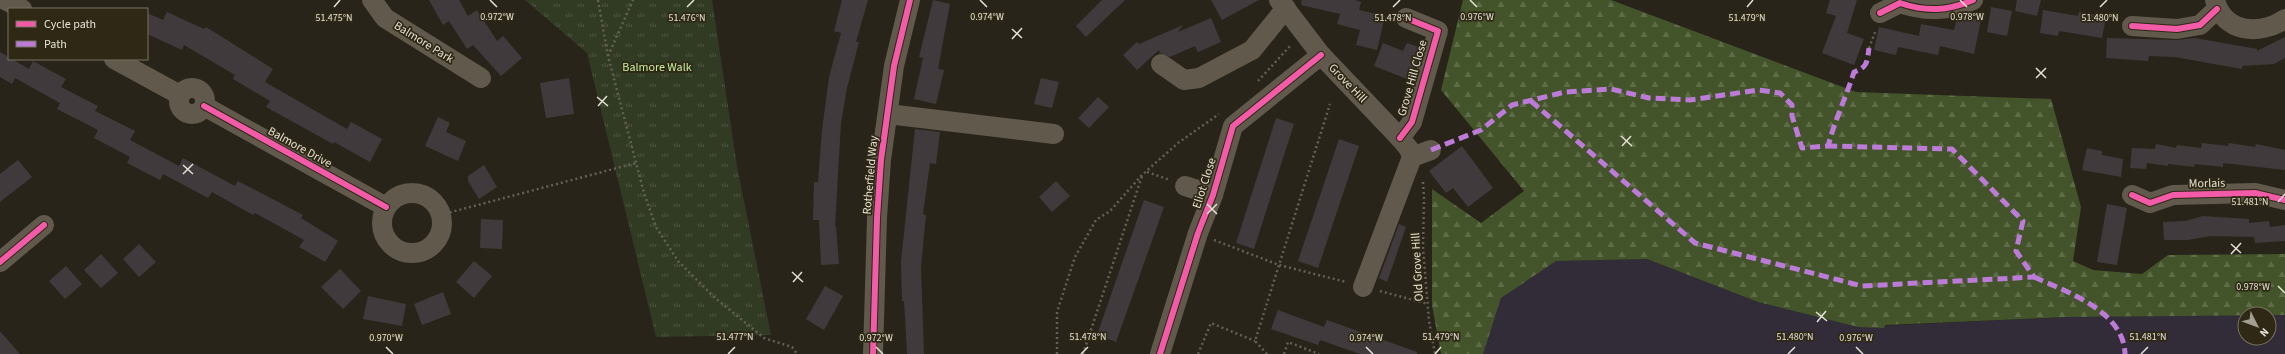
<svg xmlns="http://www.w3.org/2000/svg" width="2285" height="354" font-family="'Source Sans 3',sans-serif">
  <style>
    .education { fill: #322b38 }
    .grass { fill: url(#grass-tufts) }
    .forest { fill: url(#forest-firs) }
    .building { fill: #403a3c }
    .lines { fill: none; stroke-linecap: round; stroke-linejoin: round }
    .path { stroke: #646055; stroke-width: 2.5; stroke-dasharray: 2 3; stroke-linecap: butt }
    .minor { stroke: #60594c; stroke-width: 20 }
    .quiet { stroke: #bd7bd9; stroke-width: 5; stroke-dasharray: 10 5; stroke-linecap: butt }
    .cycleway-casing { stroke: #2e2814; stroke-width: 8 }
    .cycleway { stroke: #f35aa7; stroke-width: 6 }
    .ticks { fill: none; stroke: #e5e1d5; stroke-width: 1.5 }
    .labels { text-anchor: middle; stroke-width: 3.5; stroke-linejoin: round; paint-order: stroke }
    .street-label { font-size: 12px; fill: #e5e1d5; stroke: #2e2814 }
    .park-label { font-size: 12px; fill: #c8eca0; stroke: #2e2814 }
    .ticks-label { font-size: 10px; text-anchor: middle; fill: #e5e1d5; stroke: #2e2814; stroke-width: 3.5; stroke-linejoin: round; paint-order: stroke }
  </style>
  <defs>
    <pattern id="grass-tufts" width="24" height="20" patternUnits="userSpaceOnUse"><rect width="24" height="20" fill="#313a23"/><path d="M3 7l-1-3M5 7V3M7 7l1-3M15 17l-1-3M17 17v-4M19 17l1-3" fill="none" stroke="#4f5642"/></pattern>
    <pattern id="forest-firs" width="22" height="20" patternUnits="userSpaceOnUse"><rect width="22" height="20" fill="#43542a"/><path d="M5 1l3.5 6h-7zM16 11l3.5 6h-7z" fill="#5e6c48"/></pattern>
  </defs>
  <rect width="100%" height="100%" fill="#28241a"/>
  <!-- education -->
  <polygon class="education" points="1647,259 1758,302 1858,327 2066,317 2245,315 2245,338 2269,338 2269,315 2285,315 2285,354 1441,354 1432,305 1467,286 1556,261"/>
  <!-- grass -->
  <polygon class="grass" points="525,0 712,0 737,166 771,335 656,337 587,53"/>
  <!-- forest -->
  <polygon class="forest" points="1463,0 1611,0 1856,92 2051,99 2081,207 2073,261 2093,270 2142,274 2168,255 2285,254 2285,315 2066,317 1885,325 1884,328 1858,327 1758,302 1647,259 1556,261 1501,298 1483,354 1441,354 1432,305 1432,189 1481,223 1524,191 1441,90"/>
  <!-- building -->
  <g class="building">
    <polygon points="429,0 459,0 468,16 477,10 497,41 503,36 522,58 501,76 473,45 467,49 449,21 443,25"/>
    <polygon points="842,0 868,0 856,42 859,42 847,88 841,123 835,226 836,226 839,264 821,265 819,220 813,220 814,182 818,182 822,130 829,77 841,33 834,31"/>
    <polygon points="933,0 950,4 938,69 944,70 936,104 914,99 923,58 919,57"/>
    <polygon points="1102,0 1125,0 1086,37 1076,26"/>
    <polygon points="1211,0 1259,0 1222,20"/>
    <polygon points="1302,0 1355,0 1361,2 1359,10 1385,16 1377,50 1356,45 1360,30 1337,24 1340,14 1301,5"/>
    <polygon points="1830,0 1857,0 1847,33 1864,39 1854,65 1822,53 1836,16 1826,13"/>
    <polygon points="2017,0 2041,0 2037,16 2015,11"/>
    <polygon points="1991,7 2012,11 2007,36 1987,32"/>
    <polygon points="2043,10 2078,16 2079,12 2106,17 2102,38 2059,31 2058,36 2040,33"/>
    <polygon points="167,12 204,29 206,27 273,69 265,82 347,129 351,122 382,139 370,162 334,142 333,144 266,107 270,101 233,79 235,75 184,45 182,50 147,34 147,13 163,20"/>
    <polygon points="1963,16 1981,20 1974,54 1940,46 1938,55 1898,47 1896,55 1874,50 1879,27 1919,36 1921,24 1954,30 1957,18"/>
    <polygon points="1211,18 1221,42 1198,52 1195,46 1170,57 1160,53 1159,50 1137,70 1123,55 1137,42 1139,44 1183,25 1178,32"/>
    <polygon points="2285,37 2285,58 2274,64 2242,66 2242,69 2175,57 2149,56 2148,61 2106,58 2107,38 2176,40 2195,38 2257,49 2257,51"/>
    <polygon points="1383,43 1403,51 1407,43 1421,48 1412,81 1374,66"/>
    <polygon points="0,52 29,69 33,61 66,79 61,87 98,106 95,111 135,131 130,140 179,166 183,158 235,186 238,181 303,215 301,218 338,241 325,262 299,247 304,240 255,213 253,215 212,192 208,198 163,174 160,180 127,163 130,157 94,138 98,130 57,109 60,103 15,78 12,84 0,77"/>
    <polygon points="569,78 574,114 546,118 540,83"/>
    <polygon points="1041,78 1059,82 1052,108 1034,104"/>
    <polygon points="1098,97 1109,107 1089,128 1078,118"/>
    <polygon points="438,117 450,123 446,132 466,141 458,161 425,146"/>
    <polygon points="1276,118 1294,124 1254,249 1236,243"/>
    <polygon points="915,129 940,132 936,164 930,163 923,214 926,215 921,266 924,354 907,354 904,301 902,301 901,261"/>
    <polygon points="1339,139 1359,146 1318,268 1298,261"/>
    <polygon points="2202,143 2228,146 2229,143 2255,147 2256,144 2285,150 2285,170 2223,163 2223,167 2195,164 2194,167 2168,164 2168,166 2147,163 2146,169 2130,168 2132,148 2155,149 2156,144 2176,148 2177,145 2201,148"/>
    <polygon points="1462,146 1493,188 1468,207 1453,188 1446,193 1429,171"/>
    <polygon points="2087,148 2102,151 2102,155 2123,159 2121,177 2082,170"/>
    <polygon points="18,160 32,177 0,202 0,174"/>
    <polygon points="484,165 497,187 479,199 468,181 468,176"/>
    <polygon points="1056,181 1070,196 1052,212 1039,197"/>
    <polygon points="1144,200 1164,207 1116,342 1097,335"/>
    <polygon points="2107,204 2127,208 2117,265 2097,262"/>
    <polygon points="2203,216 2249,219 2249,223 2269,221 2270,227 2285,225 2285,241 2255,243 2254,237 2211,236 2188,240 2164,240 2163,222 2185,221"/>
    <polygon points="481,219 503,220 502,249 480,248"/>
    <polygon points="1399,224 1406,227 1387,282 1379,278"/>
    <polygon points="139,244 156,262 139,277 123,259"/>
    <polygon points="101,254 118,273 101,288 84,270"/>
    <polygon points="474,261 492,276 474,298 456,282"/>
    <polygon points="66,266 82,284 65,299 49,281"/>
    <polygon points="340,269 361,291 343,309 321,287"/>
    <polygon points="825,286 843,296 824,330 806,319"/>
    <polygon points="443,292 451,314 422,325 414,304"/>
    <polygon points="368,296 406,304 402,326 363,319"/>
    <polygon points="1278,310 1324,327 1327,320 1417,352 1417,354 1360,354 1320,340 1318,345 1271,329"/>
    <polygon points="0,331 20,354 0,354"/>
  </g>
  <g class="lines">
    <!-- path -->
    <g class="path">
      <polyline points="598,0 608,56 644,193 656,227 678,261 714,297 764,338 792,347 797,354"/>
      <polyline points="1869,48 1876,30"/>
      <polyline points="608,56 633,0"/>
      <polyline points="1258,81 1291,45"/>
      <polyline points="1147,172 1170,180"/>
      <polyline points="1423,182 1424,198 1423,248 1429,321 1435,354"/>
      <polyline points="440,215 636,163"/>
      <polyline points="1214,240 1279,265 1346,282"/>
      <polyline points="1380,291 1428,304"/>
      <polyline points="1057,354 1057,312 1075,257 1096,220 1110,211 1142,175 1178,143 1219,114"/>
      <polyline points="1083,354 1142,176"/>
      <polyline points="1198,354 1211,323 1255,341"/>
      <polyline points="1267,354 1255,341 1330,104"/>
      <polyline points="1284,354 1288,342 1319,354"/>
    </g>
    <!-- minor -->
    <g class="minor">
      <polyline points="5,0 22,9"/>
      <polyline points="372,0 385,18 481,78"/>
      <polyline points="1279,0 1321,55 1400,138 1409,149 1412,157 1363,287"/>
      <path d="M2215 0C2224 33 2259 36 2285 19"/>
      <path d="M1880 13 1900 3C1926 12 1948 11 1973 0"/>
      <polyline points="2132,26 2177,29 2200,25 2217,9"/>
      <polyline points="114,59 180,95"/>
      <polyline points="1161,64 1184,80 1199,78 1252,50 1286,8"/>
      <circle cx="192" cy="101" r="13"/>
      <polyline points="204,106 386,207"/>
      <polyline points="888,114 1054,134"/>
      <polyline points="1400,138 1412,122 1438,31 1406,18"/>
      <polyline points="1412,157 1431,150"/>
      <polyline points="1185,186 1213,195"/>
      <circle cx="412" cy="223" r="30"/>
      <polyline points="2132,195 2150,203 2173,195 2255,193 2285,200"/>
      <polyline points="0,262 44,225"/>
      <polyline points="873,354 877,218 881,160 894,66 910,0"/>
      <polyline points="1160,354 1198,233 1213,195 1233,126 1321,55"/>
    </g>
    <!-- quiet -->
    <g class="quiet">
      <polyline points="1531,101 1695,243 1862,286 2034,277 2016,251 2023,221 1952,149 1828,146"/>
      <path d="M1431 150 1481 130 1512 105 1565 92 1611 89 1649 98 1690 100 1758 90 1780 93 1792 105V116L1802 148 1828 146C1835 120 1846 97 1854 72 1868 67 1867 62 1869 48"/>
      <path d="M2034 277C2067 292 2124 311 2125 354"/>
    </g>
    <defs>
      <g id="cycleway">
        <path d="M1880 13 1900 3C1926 12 1948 11 1973 0"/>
        <polyline points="2132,26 2177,29 2200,25 2217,9"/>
        <polyline points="204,106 386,207"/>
        <polyline points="1400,138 1412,122 1438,31 1406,18"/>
        <polyline points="2132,195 2150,203 2173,195 2255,193 2285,200"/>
        <polyline points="0,262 44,225"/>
        <polyline points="873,354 877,218 881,160 894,66 910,0"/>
        <polyline points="1160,354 1198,233 1213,195 1233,126 1321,55"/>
      </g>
    </defs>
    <!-- cycleway casing -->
    <use href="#cycleway" class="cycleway-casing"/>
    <!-- cycleway -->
    <use href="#cycleway" class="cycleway"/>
  </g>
  <!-- ticks -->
  <path class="ticks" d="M490 0 497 7M980 0 987 7M1470 0 1477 7M1960 0 1967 7M334 7 340 0M687 7 694 0M1393 7 1400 0M1747 7 1753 0M2100 7 2107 0M1012 29 1022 38M1012 39 1022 28M2036 68 2046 78M2036 78 2046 68M597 97 608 106M598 106 607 96M1621 136 1632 146M1622 146 1631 136M183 165 193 174M183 174 193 164M2278 202 2285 194M1207 204 1217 214M1207 214 1217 204M2231 244 2241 253M2231 254 2241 243M792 272 803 282M793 282 802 272M2278 286 2285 293M1816 312 1827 321M1817 322 1826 311M386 347 393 354M876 347 883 354M1366 347 1373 354M1856 347 1863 354M728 354 735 347M1081 354 1088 347M1435 354 1441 347M1788 354 1795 347M2141 354 2148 347"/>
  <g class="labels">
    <!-- street labels -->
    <g class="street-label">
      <text transform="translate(424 42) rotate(32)" y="4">Balmore Park</text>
      <text transform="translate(1412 78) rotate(-74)" y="4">Grove Hill Close</text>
      <text transform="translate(1348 83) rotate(46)" y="4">Grove Hill</text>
      <text transform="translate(300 147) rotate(29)" y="4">Balmore Drive</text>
      <text transform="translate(870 175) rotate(-85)" y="4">Rotherfield Way</text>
      <text transform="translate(1204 183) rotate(-72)" y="4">Eliot Close</text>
      <text transform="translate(2207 183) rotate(-1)" y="4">Morlais</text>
      <text transform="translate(1417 267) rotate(-93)" y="4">Old Grove Hill</text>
    </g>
    <!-- park labels -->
    <g class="park-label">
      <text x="657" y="71">Balmore Walk</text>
    </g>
  </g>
  <g class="ticks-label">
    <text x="1967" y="20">0.978°W</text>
    <text x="497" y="20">0.972°W</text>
    <text x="987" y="20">0.974°W</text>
    <text x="1477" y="20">0.976°W</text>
    <text x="334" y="21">51.475°N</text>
    <text x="687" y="21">51.476°N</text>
    <text x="1393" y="21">51.478°N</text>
    <text x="1747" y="21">51.479°N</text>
    <text x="2100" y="21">51.480°N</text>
    <text x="2250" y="205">51.481°N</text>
    <text x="2253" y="290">0.978°W</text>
    <text x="735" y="340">51.477°N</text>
    <text x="1088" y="340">51.478°N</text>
    <text x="1441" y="340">51.479°N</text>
    <text x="1795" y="340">51.480°N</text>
    <text x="2148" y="340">51.481°N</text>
    <text x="386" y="341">0.970°W</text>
    <text x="876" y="341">0.972°W</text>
    <text x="1366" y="341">0.974°W</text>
    <text x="1856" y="341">0.976°W</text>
  </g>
  <!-- legend -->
  <rect x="8" y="8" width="140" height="52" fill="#2e2814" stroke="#777261"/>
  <rect x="16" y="21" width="20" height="6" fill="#f35aa7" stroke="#777261"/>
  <text x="44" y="28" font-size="12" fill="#e5e1d5">Cycle path</text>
  <rect x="16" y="41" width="20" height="6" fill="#bd7bd9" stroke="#777261"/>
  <text x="44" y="48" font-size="12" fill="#e5e1d5">Path</text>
  <!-- north arrow -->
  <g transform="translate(2257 326) rotate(132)"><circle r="19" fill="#2e2814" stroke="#777261"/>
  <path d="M0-3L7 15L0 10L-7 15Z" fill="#a39f94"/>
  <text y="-6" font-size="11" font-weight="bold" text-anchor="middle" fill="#e5e1d5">N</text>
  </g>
</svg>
